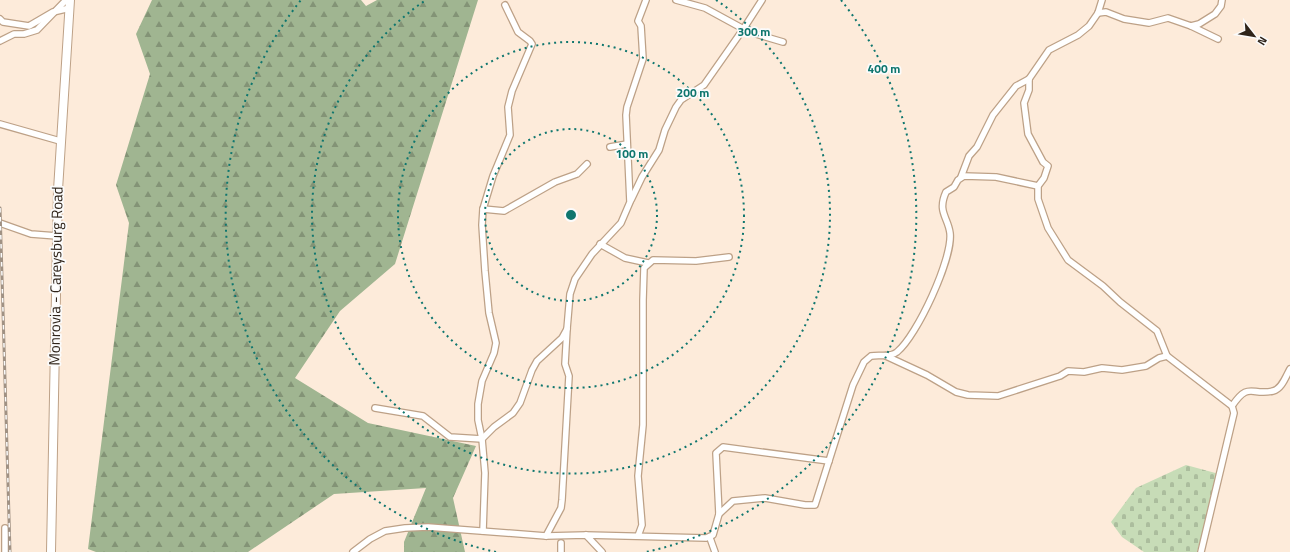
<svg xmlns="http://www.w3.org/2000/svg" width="1290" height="552" font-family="'Titillium Web',sans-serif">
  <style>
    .forest { fill: url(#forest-firs) }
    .cemetery { fill: url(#cemetery-stones) }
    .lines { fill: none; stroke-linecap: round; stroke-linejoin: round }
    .street-casing { stroke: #bda187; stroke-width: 8 }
    .secondary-casing { stroke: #bda187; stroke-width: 10 }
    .street { stroke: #fff; stroke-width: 5.5 }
    .secondary { stroke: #fff; stroke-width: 8 }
    .rail-casing { stroke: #a09183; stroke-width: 3 }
    .rail { stroke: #fbfbfb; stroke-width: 1.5; stroke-dasharray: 4.5; stroke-linecap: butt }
    .ring { fill: none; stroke: #0f766e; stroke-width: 2; stroke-dasharray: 2 4 }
    .labels { text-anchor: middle; stroke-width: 3.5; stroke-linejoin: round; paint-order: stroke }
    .street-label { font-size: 15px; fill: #2f241a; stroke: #fbfbfb }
    .centre { fill: #0f766e; stroke: #fbfbfb; stroke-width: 2 }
    .ring-label { font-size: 12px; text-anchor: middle; font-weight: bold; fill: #0f766e; stroke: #fbfbfb; stroke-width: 3.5; stroke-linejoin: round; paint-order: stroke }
  </style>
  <defs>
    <pattern id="forest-firs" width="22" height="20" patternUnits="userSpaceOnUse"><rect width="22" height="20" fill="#a0b591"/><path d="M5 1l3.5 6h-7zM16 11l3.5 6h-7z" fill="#839376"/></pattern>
    <pattern id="cemetery-stones" width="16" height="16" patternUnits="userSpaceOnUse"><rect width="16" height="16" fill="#c7dcb7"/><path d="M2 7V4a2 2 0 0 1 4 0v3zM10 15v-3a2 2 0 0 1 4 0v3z" fill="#abbd9d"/></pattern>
  </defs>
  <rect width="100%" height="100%" fill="#fdebda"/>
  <!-- forest -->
  <polygon class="forest" points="152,0 361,0 366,6 377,0 478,0 395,264 340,311 295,378 368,423 476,446 453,498 465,552 404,552 404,542 426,488 334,494 248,552 96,552 88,549 129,223 116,185 150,74 136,34"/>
  <!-- cemetery -->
  <polygon class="cemetery" points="1186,465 1219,474 1197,552 1144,552 1122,537 1111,522 1136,488"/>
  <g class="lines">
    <defs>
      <g id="street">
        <polyline points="676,0 705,8 749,32 783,42"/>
        <polyline points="1102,0 1098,13 1089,26 1078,35 1049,50 1029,79 1029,90 1024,103 1028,134 1043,162 1048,166 1044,178 1038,186 1038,199 1048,228 1068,260 1103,286 1120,302 1157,331 1167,356 1232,406 1234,413 1201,552"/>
        <polyline points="1098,13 1106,12 1124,19 1149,23 1168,18 1191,26 1199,24 1215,14 1221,6 1222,0"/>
        <polyline points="0,19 3,22 29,26 53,12 70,8"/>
        <polyline points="1191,26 1218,39"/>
        <polyline points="0,41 14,34 24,34 37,30 66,0"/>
        <polyline points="0,124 60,141"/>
        <polyline points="610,147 627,144"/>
        <polyline points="961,177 969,156 977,147 993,115 1016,86 1029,79"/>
        <polyline points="631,200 642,177 659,150 665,130 676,107 681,100 704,85 744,28 762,0"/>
        <polyline points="483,209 504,211 555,182 577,174 587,164"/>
        <polyline points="0,223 31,234 57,236"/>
        <polyline points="600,244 625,258 648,263"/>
        <polyline points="886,356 927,375 956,392 968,395 998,396 1060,376 1068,371 1084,372 1102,368 1122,370 1146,366 1159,358 1167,356"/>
        <path d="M1232 406C1249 381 1251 396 1273 391 1282 389 1286 376 1290 369"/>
        <polyline points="375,408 423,416 450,437 482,439 494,427 513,413 520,403 532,370 537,361 562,338 567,329"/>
        <polyline points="719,514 716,453 723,447 829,461"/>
        <polyline points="5,528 5,552"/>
        <polyline points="483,531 485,473 482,439 478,420 478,404 482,381 494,353 496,343 489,313 485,271 482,225 483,209 493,176 510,135 508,107 512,91 532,44 530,41 518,32 505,5"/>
        <polyline points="586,535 602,552"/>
        <polyline points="546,536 561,508 562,500 569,376 565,364 567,329 570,294 575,279 592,254 621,223 630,202 626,115 627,107 643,59 641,26 638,21 646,0"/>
        <polyline points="638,536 642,525 638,476 643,425 643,300 644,268 653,260 696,261 729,257"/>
        <polyline points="710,538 715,552"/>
        <polyline points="561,543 561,552"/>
        <path d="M353 552 370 539 385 531 405 528 428 527 546 536 586 535 706 538 713 535 719 514 733 501 765 498 805 505H815L853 385 864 362 871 356C880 354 890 358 897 352 917 336 953 258 950 233 948 217 937 212 946 192L954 187 958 180 964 176 996 177 1038 186"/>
      </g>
      <polyline id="secondary" points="51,552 58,190 70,0"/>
    </defs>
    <!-- street casing -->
    <use href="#street" class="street-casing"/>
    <!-- secondary casing -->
    <use href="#secondary" class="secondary-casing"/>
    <!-- street -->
    <use href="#street" class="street"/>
    <!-- secondary -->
    <use href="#secondary" class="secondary"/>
    <defs>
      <polyline id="rail" points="0,208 10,552"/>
    </defs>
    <!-- rail casing -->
    <use href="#rail" class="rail-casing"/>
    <!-- rail -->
    <use href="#rail" class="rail"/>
  </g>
  <!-- distance rings -->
  <g class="ring">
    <circle cx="571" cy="215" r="86"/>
    <circle cx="571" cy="215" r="173"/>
    <path d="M716 0A259 259 0 1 1 426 0"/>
    <path d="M496 552A345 345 0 0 1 301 0M841 0A345 345 0 0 1 646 552"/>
  </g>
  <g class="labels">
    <!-- street labels -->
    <g class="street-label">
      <text transform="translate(56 276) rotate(-89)" y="5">Monrovia - Careysburg Road</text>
    </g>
  </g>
  <circle cx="571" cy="215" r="6" class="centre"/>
  <g class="ring-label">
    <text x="754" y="36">300 m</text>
    <text x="884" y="73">400 m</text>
    <text x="693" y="97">200 m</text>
    <text x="632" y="158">100 m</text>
  </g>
  <!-- north arrow -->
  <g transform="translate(1254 36) rotate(121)" stroke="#fbfbfb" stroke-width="3" paint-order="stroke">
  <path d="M0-3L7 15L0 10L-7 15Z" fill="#2f241a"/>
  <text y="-6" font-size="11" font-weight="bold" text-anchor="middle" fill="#2f241a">N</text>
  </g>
</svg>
